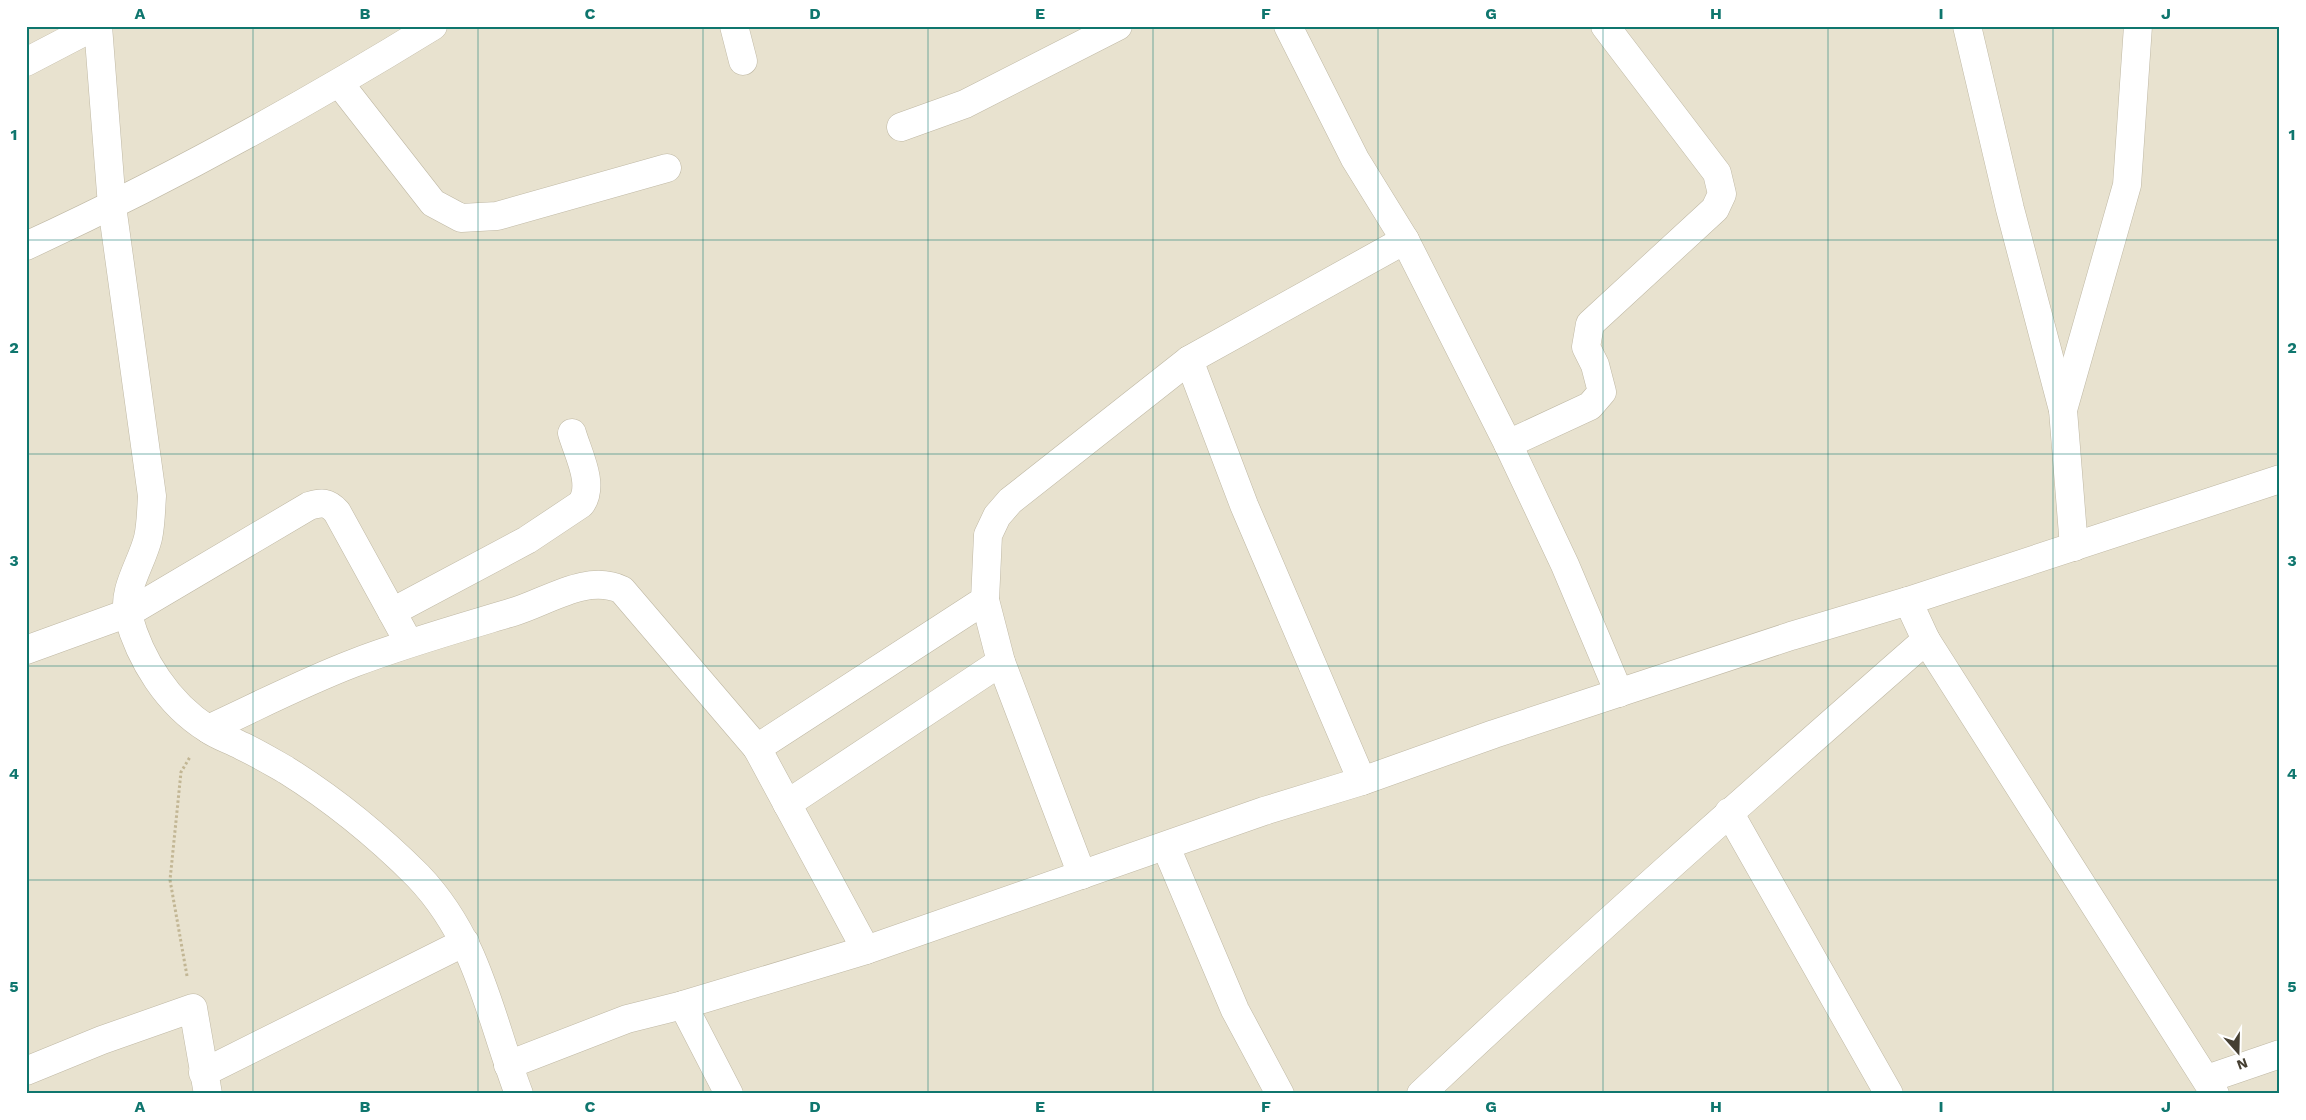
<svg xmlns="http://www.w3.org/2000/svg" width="2306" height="1120" font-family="'Work Sans',sans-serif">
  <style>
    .residential { fill: #e8e2cf }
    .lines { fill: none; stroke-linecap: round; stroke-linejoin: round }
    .minor-casing { stroke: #bfb8a4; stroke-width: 29 }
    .path { stroke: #c2b694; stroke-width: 3; stroke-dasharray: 2.5 2.5; stroke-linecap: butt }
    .minor { stroke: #fff; stroke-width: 28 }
    .grid { fill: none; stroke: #0f766e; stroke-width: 1; stroke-opacity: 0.55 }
    .neatline { fill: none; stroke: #0f766e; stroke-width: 2 }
    .grid-label { font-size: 16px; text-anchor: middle; font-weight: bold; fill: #0f766e }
  </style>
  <rect width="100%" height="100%" fill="#f3efe2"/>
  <!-- residential -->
  <rect class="residential" x="26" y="26" width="2254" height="1068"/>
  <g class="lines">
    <defs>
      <g id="minor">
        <path d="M98 26 112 206 152 496C151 510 151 525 148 538 142 563 122 590 128 615 140 660 168 704 208 729 218 736 231 740 242 746 257 753 272 762 286 770 334 800 378 836 418 876 479 940 489 1015 519 1094"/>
        <polyline points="734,26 743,61"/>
        <polyline points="1288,26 1355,159 1405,240 1508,444 1565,565 1619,693"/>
        <polyline points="1967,26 2010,209 2063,410 2074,547"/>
        <polyline points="26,62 95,26"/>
        <polyline points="340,84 433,203 461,218 497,216 667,168"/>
        <polyline points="901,127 965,104 1118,26"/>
        <path d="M26 246C165 182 303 106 433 26"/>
        <polyline points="1189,360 1244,505 1362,781"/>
        <polyline points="2063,410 2127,185 2138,26"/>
        <polyline points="1508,444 1590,406 1602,392 1595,365 1586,347 1590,324 1715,209 1722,194 1717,173 1605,26"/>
        <polyline points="985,600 1001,662 1082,875"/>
        <path d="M392 612 527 540 581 504C595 485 578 454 572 433"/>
        <polyline points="1926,640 2215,1094"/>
        <path d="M26 650 128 613 309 506C322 502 328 502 337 512L409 643"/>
        <path d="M208 729C256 707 304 682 354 663 406 643 460 628 513 612 547 602 587 573 622 590L757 748"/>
        <polyline points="787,804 1001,662"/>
        <polyline points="1729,812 1889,1094"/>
        <polyline points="1166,847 1235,1010 1280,1094"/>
        <polyline points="866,950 757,748 985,600 988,535 997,516 1010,501 1189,360 1405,240"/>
        <polyline points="683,1005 729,1094"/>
        <polyline points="508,1065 627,1019 683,1005 866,950 1264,811 1362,781 1494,734 1791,636 1908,601"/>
        <polyline points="26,1071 102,1040 193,1008 208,1094"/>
        <polyline points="203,1073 465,942"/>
        <polyline points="2207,1079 2280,1054"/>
        <path d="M1421 1094C1586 939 1756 789 1926 640L1908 601 2280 479"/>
      </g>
    </defs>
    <!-- minor casing -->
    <use href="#minor" class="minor-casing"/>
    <!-- path -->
    <polyline class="path" points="187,976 170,880 181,772 190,757"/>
    <!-- minor -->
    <use href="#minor" class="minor"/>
  </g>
  <!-- grid -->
  <path class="grid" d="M253 26V1094M478 26V1094M703 26V1094M928 26V1094M1153 26V1094M1378 26V1094M1603 26V1094M1828 26V1094M2053 26V1094M26 240H2280M26 454H2280M26 666H2280M26 880H2280"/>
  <!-- border -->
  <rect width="2306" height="1120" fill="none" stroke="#ffffff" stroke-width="55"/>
  <!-- north arrow -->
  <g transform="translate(2238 1052) rotate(160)" stroke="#ffffff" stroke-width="4" paint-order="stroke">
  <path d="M0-4L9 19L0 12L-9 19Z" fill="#453f32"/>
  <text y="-8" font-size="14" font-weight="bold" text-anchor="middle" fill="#453f32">N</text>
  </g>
  <rect x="28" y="28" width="2250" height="1064" class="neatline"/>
  <g class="grid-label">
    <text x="140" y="19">A</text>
    <text x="365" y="19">B</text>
    <text x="590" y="19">C</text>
    <text x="815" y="19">D</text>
    <text x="1040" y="19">E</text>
    <text x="1266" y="19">F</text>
    <text x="1491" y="19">G</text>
    <text x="1716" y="19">H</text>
    <text x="1941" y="19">I</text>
    <text x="2166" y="19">J</text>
    <text x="14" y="140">1</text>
    <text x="2292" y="140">1</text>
    <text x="14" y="353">2</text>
    <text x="2292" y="353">2</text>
    <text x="14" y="566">3</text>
    <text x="2292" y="566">3</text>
    <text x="14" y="779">4</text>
    <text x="2292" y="779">4</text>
    <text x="14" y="992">5</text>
    <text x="2292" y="992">5</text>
    <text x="140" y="1112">A</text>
    <text x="365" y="1112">B</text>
    <text x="590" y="1112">C</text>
    <text x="815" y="1112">D</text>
    <text x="1040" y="1112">E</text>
    <text x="1266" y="1112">F</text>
    <text x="1491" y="1112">G</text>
    <text x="1716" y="1112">H</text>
    <text x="1941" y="1112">I</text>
    <text x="2166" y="1112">J</text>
  </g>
</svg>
